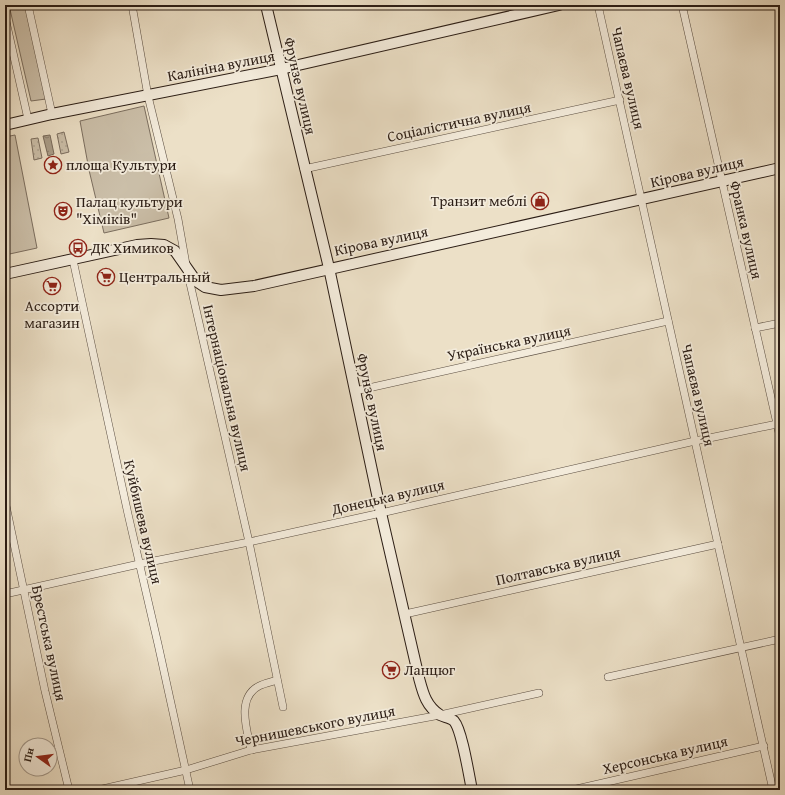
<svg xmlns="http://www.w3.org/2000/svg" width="785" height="795" font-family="'Gentium Book Plus',serif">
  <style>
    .grass { fill: url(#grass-dots); stroke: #7b6e5f }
    .park { fill: #cbbfa9; stroke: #7b6e5f }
    .water { fill: url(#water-ripples); stroke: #776a5b }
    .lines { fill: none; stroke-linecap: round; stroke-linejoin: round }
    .street-casing { stroke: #5b4e42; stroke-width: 8 }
    .secondary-casing { stroke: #2b1d15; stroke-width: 12 }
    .street { stroke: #f3ebdb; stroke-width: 7 }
    .secondary { stroke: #f3ebdb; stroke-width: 10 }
    .labels { text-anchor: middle; stroke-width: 3.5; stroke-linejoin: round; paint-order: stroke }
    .street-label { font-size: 15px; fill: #2b1d15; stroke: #f3ebdb }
    .poi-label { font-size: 15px; fill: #2b1d15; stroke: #f3ebdb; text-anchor: start }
  </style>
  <defs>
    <pattern id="grass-dots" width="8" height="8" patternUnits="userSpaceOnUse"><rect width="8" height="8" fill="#cbbfa9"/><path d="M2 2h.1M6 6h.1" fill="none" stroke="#aea491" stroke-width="1.8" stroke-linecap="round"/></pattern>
    <pattern id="water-ripples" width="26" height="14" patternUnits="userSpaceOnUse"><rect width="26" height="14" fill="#aa9e8a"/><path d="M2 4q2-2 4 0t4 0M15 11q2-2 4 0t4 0" fill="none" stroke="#8b8070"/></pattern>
  </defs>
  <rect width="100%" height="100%" fill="#ece0c7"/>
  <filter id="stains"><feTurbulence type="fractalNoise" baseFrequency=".005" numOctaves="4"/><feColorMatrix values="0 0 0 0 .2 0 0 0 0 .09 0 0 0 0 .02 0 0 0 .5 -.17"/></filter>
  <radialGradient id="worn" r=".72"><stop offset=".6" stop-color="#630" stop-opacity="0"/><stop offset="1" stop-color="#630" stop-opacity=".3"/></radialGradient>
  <!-- grass -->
  <g class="grass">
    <polygon points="64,132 69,152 61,154 57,134"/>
    <polygon points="38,138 42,158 34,160 31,139"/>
  </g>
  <!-- park -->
  <g class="park">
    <polygon points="9,5 25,5 46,99 31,101"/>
    <polygon points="144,106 169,218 104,233 89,170 80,121"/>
    <polygon points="15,135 37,248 5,255 5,137"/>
  </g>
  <!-- water -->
  <polygon class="water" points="50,135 54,154 48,156 43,136"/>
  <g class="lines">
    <defs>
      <g id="street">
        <polyline points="28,5 52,114"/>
        <polyline points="132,5 148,96 178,219 187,270 249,542 283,707"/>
        <polyline points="598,5 741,648 773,790"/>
        <polyline points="682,5 780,437"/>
        <polyline points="5,17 28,119"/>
        <polyline points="304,169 620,100"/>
        <polyline points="73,260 128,514 158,644 190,790"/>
        <polyline points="755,328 780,323"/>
        <polyline points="355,391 668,321"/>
        <polyline points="5,501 45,691 69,790"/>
        <polyline points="5,594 139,564 249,542 381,513 695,441 777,424"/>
        <polyline points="405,614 718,544"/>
        <polyline points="608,677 780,639"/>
        <path d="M251 750C247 730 236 698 259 686 265 683 272 682 277 680"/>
        <polyline points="98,790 186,770 251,750 440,715 539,693"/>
        <polyline points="572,790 764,746"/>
      </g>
      <g id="secondary">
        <path d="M266 5 329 268 381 513 419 678C423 693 426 706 440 715 444 717 451 718 454 721 462 730 469 776 472 790"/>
        <polyline points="5,125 52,114 281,69 559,5"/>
        <polyline points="5,274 137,245 151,244 164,245 175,251 196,281 205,287 221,290 254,286 780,168"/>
      </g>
    </defs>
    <!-- street casing -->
    <use href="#street" class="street-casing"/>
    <!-- secondary casing -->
    <use href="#secondary" class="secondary-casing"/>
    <!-- street -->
    <use href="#street" class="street"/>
    <!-- secondary -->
    <use href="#secondary" class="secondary"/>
  </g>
  <!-- icons -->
  <defs>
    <symbol id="sight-ring" viewBox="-11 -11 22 22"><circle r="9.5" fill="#f3ebdb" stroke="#8f2418" stroke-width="1.5"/><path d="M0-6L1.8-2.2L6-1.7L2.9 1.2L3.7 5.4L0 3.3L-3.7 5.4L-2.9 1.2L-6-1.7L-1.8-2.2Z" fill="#8f2418"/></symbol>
    <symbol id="shop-ring" viewBox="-11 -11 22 22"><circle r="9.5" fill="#f3ebdb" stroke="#8f2418" stroke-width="1.5"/><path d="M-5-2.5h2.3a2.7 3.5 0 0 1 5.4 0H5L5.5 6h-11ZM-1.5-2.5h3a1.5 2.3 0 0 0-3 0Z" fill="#8f2418"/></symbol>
    <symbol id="theatre-ring" viewBox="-11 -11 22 22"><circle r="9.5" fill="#f3ebdb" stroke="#8f2418" stroke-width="1.5"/><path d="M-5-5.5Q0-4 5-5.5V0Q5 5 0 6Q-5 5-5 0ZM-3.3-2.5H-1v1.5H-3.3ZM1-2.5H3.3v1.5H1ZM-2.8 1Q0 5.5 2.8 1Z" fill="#8f2418"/></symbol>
    <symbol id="bus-ring" viewBox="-11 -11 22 22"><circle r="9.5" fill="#f3ebdb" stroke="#8f2418" stroke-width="1.5"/><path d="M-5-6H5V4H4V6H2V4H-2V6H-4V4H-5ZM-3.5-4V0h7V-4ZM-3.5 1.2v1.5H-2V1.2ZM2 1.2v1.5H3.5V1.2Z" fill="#8f2418"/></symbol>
    <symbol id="supermarket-ring" viewBox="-11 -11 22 22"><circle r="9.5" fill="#f3ebdb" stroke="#8f2418" stroke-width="1.5"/><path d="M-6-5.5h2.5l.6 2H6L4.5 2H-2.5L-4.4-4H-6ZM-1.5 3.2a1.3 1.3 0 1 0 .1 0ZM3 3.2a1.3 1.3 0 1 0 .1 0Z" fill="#8f2418"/></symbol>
  </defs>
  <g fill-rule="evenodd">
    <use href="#sight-ring" x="43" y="155" width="20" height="20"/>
    <use href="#shop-ring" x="530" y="191" width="20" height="20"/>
    <use href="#theatre-ring" x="53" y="201" width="20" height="20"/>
    <use href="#bus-ring" x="68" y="238" width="20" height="20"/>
    <use href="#supermarket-ring" x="96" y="267" width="20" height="20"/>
    <use href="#supermarket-ring" x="42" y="276" width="20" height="20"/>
    <use href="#supermarket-ring" x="381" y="660" width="20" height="20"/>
  </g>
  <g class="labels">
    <!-- street labels -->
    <g class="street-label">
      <text transform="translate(221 66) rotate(-11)" y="5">Калініна вулиця</text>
      <text transform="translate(628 78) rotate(77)" y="5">Чапаєва вулиця</text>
      <text transform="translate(300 86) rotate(77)" y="5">Фрунзе вулиця</text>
      <text transform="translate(459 122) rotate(-12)" y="5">Соціалістична вулиця</text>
      <text transform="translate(697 172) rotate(-13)" y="5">Кірова вулиця</text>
      <text transform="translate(746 230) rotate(77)" y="5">Франка вулиця</text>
      <text transform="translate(381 241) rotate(-12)" y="5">Кірова вулиця</text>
      <text transform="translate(509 343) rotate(-12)" y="5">Українська вулиця</text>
      <text transform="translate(227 388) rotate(77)" y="5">Інтернаціональна вулиця</text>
      <text transform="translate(698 395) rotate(77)" y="5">Чапаєва вулиця</text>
      <text transform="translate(372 402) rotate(78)" y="5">Фрунзе вулиця</text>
      <text transform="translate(388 497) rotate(-13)" y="5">Донецька вулиця</text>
      <text transform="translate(143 522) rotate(77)" y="5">Куйбишева вулиця</text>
      <text transform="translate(558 566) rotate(-13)" y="5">Полтавська вулиця</text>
      <text transform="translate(49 643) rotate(78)" y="5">Брестська вулиця</text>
      <text transform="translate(315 726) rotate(-11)" y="5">Чернишевського вулиця</text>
      <text transform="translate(665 755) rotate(-13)" y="5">Херсонська вулиця</text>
    </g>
    <!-- poi labels -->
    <g class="poi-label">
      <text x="66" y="170">площа Культури</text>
      <text x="527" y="206" text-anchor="end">Транзит меблі</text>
      <text x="76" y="207">Палац культури<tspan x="76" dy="17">"Хіміків"</tspan></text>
      <text x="91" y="253">ДК Химиков</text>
      <text x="119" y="282">Центральный</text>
      <text x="52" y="311" text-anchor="middle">Ассорти<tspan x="52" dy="17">магазин</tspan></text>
      <text x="404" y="675">Ланцюг</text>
    </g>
  </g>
  <!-- margin -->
  <rect width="785" height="795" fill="none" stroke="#ece0c7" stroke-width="20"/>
  <rect x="6" y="6" width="773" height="783" fill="none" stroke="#2b1d15" stroke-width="2"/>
  <rect x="10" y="10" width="765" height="775" fill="none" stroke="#2b1d15"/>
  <!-- north arrow -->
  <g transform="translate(38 757) rotate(284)"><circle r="19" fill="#f3ebdb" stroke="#a3998c"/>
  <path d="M0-3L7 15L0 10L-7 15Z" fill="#8f2418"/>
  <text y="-6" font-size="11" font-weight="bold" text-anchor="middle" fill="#2b1d15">Пн</text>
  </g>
  <rect width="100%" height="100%" filter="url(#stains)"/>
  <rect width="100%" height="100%" fill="url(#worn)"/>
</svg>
